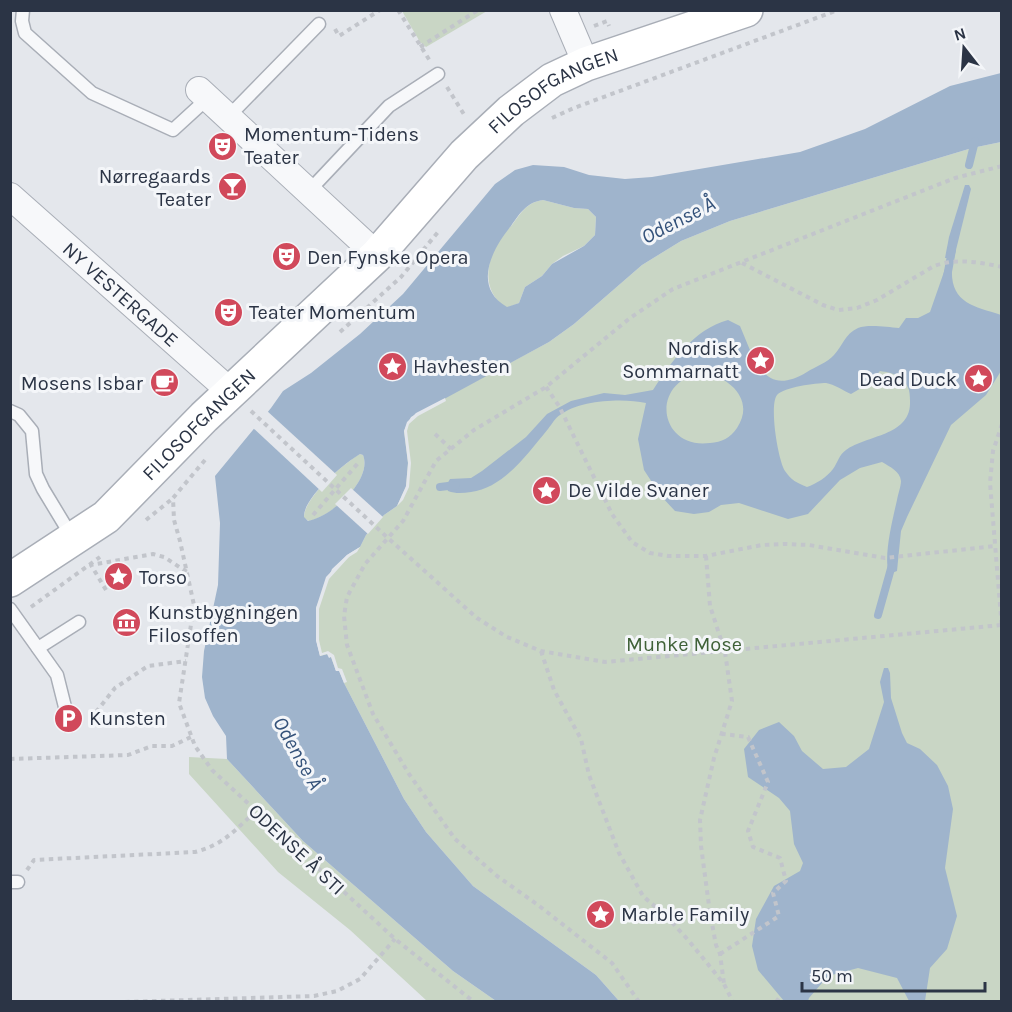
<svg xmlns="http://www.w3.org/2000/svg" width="1012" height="1012" font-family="Karla,sans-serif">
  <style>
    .green { fill: #c9d6c5 }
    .water { fill: #9fb4cc; fill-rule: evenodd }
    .pier { fill: #e4e7ec }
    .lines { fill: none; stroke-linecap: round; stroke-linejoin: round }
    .stream { stroke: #9fb4cc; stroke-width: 8 }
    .lane-casing { stroke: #a9aeb7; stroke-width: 15 }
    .street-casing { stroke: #a9aeb7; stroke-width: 28 }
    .secondary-casing { stroke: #a9aeb7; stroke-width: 36 }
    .path { stroke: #c2c5cb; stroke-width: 4; stroke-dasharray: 4.5 4.5; stroke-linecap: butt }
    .lane { stroke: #f7f8fa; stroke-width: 12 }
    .street { stroke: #f7f8fa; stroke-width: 26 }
    .secondary { stroke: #fff; stroke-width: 33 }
    .labels { text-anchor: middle; stroke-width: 6; stroke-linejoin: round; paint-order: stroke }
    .street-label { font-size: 20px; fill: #2b3445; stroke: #f4f6f9 }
    .poi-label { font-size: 20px; fill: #2b3445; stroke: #f4f6f9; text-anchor: start }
    .park-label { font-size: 20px; fill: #3f6138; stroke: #f4f6f9 }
    .water-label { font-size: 21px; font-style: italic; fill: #34527a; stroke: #f4f6f9 }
  </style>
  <rect width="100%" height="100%" fill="#e4e7ec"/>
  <!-- green -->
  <g class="green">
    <polygon points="402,11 487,11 426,47 420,42"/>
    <polygon points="1001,142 1001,1001 619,1001 596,975 473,886 426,832 404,799 344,683 339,671 320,656 316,608 326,577 360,547 366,535 384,515 397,506 404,431 416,413 549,342 574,324 642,265 681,241 730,221 972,148"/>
    <path d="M543 200 574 208 588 209 596 217 595 235 584 246 563 256 552 264 542 276 525 287 519 303 507 308C483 294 485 265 497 243 501 236 507 230 512 225 521 213 527 202 543 200Z"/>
    <path d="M360 454 363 455C373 480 331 517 309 521L304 518C303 498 343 464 360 454Z"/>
    <polygon points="189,757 227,759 303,841 453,971 496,1001 427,1001 350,930 278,872 189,774"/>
  </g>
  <!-- water -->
  <g class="water">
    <path d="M1001 73V142L972 148 730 221 681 241 642 265 574 324 549 342 411 417 404 431 408 463 406 487 397 506 384 515 366 535 360 547 347 555 332 569 316 608V640L320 656 328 654 331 657 336 671 339 670 344 683 404 799 426 832 473 886 596 975 619 1001H496L453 971 303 841 227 759 226 736 213 716 205 698 202 677 204 651 218 585 220 523 215 476 271 408 283 391 311 373 360 334 403 294 495 184 515 170 533 165 564 167 589 175 625 179 652 177 800 152 865 129 950 86ZM543 200 574 208 588 209 596 217 595 235 584 246 552 264 542 276 525 287 519 303 507 307C472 287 492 249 511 226 520 213 527 202 543 200ZM360 454 363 455C373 480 331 517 308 521L304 517C303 498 343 464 360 454Z"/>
    <polygon points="965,185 969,185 971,189 954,258 945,258 949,237"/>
    <path d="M949 268H952C950 303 973 306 1001 315V371L986 395 951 425 907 517 901 531 897 571 889 574C883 556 893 518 897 500 898 494 901 486 901 481 900 471 890 467 882 462L860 468 840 480 808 514 788 519 739 503 721 505 709 512 694 514 675 511 661 496 644 470 638 439 646 403C623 398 580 400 560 415 555 418 552 424 548 429 528 453 504 488 471 492 463 493 456 494 448 491L446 486 450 479 471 478 482 471 526 437 547 414 571 401 604 393 625 395 653 390C671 362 694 329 728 320L740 326C754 358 763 399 807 372 815 367 828 362 834 355 843 345 845 334 858 328 868 324 887 327 899 328L906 318H918L930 312 945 269ZM880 371C894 373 904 376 909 390 910 395 910 400 910 404 909 436 867 435 846 450 839 455 838 462 833 469 827 477 816 484 807 487 797 483 791 480 785 471 778 460 769 405 777 395 784 387 816 383 826 383 834 384 844 391 851 394L868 384ZM705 373C731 378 755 401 737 428 730 438 722 442 710 443 657 450 649 378 705 373Z"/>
    <polygon points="884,668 888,668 890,673 891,698 902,733 907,743 920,749 937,765 948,786 953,809 945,868 957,916 947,949 930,968 925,1001 909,1001 897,978 858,968 828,976 809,998 808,1001 784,1001 758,970 752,946 756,919 774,886 800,871 803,863 794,844 790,811 779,798 748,777 744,749 759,730 779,722 794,736 802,751 823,769 846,767 869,749 884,702 880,682"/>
  </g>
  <!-- pier -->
  <g class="pier">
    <polygon points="445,398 446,401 418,416 409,424 407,431 411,463 409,487 403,500 397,506 406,486 408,463 404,431 407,422 416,413"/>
    <polygon points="266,410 337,475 322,492 252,427"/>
    <polygon points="351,488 383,517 368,534 335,504"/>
    <polygon points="360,547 357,552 349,557 329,579 319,609 319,640 322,653 328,651 334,655 338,668 342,669 347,682 344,683 339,671 336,671 331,657 329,658 327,654 320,656 316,640 316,608 326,577 347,555"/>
  </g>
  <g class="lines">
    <!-- stream -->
    <g class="stream">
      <polyline points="969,165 975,141"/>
      <polyline points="947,277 952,250"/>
      <polyline points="440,487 456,485"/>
      <polyline points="878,615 892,565"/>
    </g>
    <defs>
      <g id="lane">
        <polyline points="23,10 22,21 25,33 92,93 173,130 208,98"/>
        <polyline points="228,117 319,24"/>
        <polyline points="309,191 389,106 438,74"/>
        <polyline points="10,411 19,415 32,431 36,474 43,489 72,537"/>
        <polyline points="10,609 57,675 66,711"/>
        <polyline points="38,648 79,622"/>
        <polyline points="10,882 18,882"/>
      </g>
      <g id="street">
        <polyline points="563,10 586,64"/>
        <polyline points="199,90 377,255"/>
        <path id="s1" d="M10 196 231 392"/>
      </g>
      <g id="secondary">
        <path id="s2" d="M10 580 106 517 204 417 377 255 464 155 511 111 552 80 586 64 746 10"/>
      </g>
    </defs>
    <!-- lane casing -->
    <use href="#lane" class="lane-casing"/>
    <!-- street casing -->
    <use href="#street" class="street-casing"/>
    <!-- secondary casing -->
    <use href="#secondary" class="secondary-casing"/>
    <!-- path -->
    <g class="path">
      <polyline points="398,10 430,61"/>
      <polyline points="594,26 607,21 609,26"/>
      <polyline points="335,29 339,36 380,10"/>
      <polyline points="420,47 478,10"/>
      <polyline points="447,87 465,116"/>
      <polyline points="552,118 574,108 838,10"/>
      <path d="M742 263 823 305 838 310 857 308 877 300 934 266C956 258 979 262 1002 267"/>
      <polyline points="340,332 401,277 438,232"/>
      <polyline points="546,387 559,406 612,514 632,542 650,553 668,556 706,556 762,545 785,544 809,545 885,558 995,546"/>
      <polyline points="251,411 389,539 477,618 507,637 541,651 605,662 1002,625"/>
      <polyline points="1002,424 993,451 990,483 1002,629"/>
      <polyline points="435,434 451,449"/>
      <polyline points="205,460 173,498 174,520 180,541 194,605 179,703 195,746 212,770 395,939 474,1002"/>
      <polyline points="313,515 359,462"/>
      <polyline points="146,520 172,499"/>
      <polyline points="706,556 710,606 725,652 732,701 714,758 700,820 701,846 710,913 716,945 720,954 724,984"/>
      <polyline points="106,590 91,565 153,554 164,557 187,572"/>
      <polyline points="31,607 100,557"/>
      <polyline points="541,651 554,690 581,739 589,775 619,853 643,896 669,919 689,941 724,984 733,1002"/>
      <polyline points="96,712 115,688 148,666 186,661"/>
      <polyline points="10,759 128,755 152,746 172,746 191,737"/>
      <path d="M27 870 34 860 195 852C223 845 235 830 255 812"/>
      <polyline points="720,954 779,916 773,893 786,881 780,858 753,847 748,831 768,782 748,737 723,734"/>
      <polyline points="125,1002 314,996 337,991 360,979 395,939"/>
      <polyline points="639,1002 612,963 538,905 497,876 455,839 409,774 373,714 347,645 344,616 347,597 365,564 403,521 436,461 474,430 546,387 630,318 673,289 955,178 1002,166"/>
      <polyline points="776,1002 779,998"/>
    </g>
    <!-- lane -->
    <use href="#lane" class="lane"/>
    <!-- street -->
    <use href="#street" class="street"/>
    <!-- secondary -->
    <use href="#secondary" class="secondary"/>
  </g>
  <!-- icons -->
  <defs>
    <symbol id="theatre-disc" viewBox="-11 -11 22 22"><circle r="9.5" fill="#d1495b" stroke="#f4f6f9"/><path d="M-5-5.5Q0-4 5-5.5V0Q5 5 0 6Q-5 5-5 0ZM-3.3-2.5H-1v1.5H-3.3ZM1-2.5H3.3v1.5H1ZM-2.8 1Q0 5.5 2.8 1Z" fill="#fff"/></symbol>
    <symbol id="bar-disc" viewBox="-11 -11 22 22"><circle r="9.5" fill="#d1495b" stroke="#f4f6f9"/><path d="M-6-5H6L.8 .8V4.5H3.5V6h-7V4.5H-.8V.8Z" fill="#fff"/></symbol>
    <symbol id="sight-disc" viewBox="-11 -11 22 22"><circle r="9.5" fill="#d1495b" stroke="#f4f6f9"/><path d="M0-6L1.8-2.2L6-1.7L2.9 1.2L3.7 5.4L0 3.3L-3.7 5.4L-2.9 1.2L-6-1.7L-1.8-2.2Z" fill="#fff"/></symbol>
    <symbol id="cafe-disc" viewBox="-11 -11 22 22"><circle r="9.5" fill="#d1495b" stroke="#f4f6f9"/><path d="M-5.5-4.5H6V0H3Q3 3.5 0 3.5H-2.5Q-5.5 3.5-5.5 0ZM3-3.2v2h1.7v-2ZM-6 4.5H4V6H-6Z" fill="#fff"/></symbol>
    <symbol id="museum-disc" viewBox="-11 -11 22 22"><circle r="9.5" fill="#d1495b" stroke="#f4f6f9"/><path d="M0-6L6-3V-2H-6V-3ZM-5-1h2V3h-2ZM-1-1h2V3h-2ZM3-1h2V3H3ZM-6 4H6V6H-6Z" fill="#fff"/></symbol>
    <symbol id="parking-disc" viewBox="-11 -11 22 22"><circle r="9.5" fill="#d1495b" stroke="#f4f6f9"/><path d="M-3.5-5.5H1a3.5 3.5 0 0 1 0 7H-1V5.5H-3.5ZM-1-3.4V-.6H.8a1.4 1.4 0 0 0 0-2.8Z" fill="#fff"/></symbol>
  </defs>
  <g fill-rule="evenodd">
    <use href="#theatre-disc" x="206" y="130" width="33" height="33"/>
    <use href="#bar-disc" x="216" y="170" width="33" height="33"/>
    <use href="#theatre-disc" x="270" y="240" width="33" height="33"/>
    <use href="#theatre-disc" x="212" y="296" width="33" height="33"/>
    <use href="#sight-disc" x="744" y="344" width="33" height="33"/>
    <use href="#sight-disc" x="376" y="350" width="33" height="33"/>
    <use href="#sight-disc" x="962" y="362" width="33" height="33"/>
    <use href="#cafe-disc" x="148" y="366" width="33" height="33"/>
    <use href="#sight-disc" x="530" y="474" width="33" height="33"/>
    <use href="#sight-disc" x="102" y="560" width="33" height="33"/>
    <use href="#museum-disc" x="110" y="606" width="33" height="33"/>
    <use href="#parking-disc" x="52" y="702" width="33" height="33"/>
    <use href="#sight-disc" x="584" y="898" width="33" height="33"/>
  </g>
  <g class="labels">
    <!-- street labels -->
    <g class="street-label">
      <text dy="7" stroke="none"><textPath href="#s2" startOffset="736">FILOSOFGANGEN</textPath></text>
      <text dy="7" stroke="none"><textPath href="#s1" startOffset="148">NY VESTERGADE</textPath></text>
      <text dy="7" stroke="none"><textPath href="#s2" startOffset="246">FILOSOFGANGEN</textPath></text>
      <text transform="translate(297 849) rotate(43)" y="7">ODENSE Å STI</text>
    </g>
    <!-- poi labels -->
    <g class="poi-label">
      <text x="244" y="141">Momentum-Tidens<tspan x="244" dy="23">Teater</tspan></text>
      <text x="211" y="183" text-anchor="end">Nørregaards<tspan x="211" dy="23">Teater</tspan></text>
      <text x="307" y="264">Den Fynske Opera</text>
      <text x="249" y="319">Teater Momentum</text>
      <text x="739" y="355" text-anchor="end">Nordisk<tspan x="739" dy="23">Sommarnatt</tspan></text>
      <text x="413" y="373">Havhesten</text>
      <text x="957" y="386" text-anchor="end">Dead Duck</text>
      <text x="143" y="390" text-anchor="end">Mosens Isbar</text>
      <text x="568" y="497">De Vilde Svaner</text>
      <text x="139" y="584">Torso</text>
      <text x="148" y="619">Kunstbygningen<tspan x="148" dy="23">Filosoffen</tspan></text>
      <text x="89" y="725">Kunsten</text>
      <text x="621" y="921">Marble Family</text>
    </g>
    <!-- park labels -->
    <g class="park-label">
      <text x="684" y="651">Munke Mose</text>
    </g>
    <!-- water labels -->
    <g class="water-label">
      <text transform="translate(678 220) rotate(-27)" y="7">Odense Å</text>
      <text transform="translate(298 753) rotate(61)" y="7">Odense Å</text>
    </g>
  </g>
  <!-- border -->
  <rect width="1012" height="1012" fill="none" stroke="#2b3445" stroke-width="24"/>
  <!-- north arrow -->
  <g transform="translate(964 48) rotate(343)" stroke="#f4f6f9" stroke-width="4.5" paint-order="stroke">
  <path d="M0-4.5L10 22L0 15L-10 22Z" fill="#2b3445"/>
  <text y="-9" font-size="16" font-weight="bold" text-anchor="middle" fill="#2b3445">N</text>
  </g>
  <!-- scale -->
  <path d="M802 982v9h183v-9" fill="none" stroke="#2b3445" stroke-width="3"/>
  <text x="811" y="982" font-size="18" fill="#2b3445" stroke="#f4f6f9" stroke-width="4.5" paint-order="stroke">50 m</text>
</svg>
